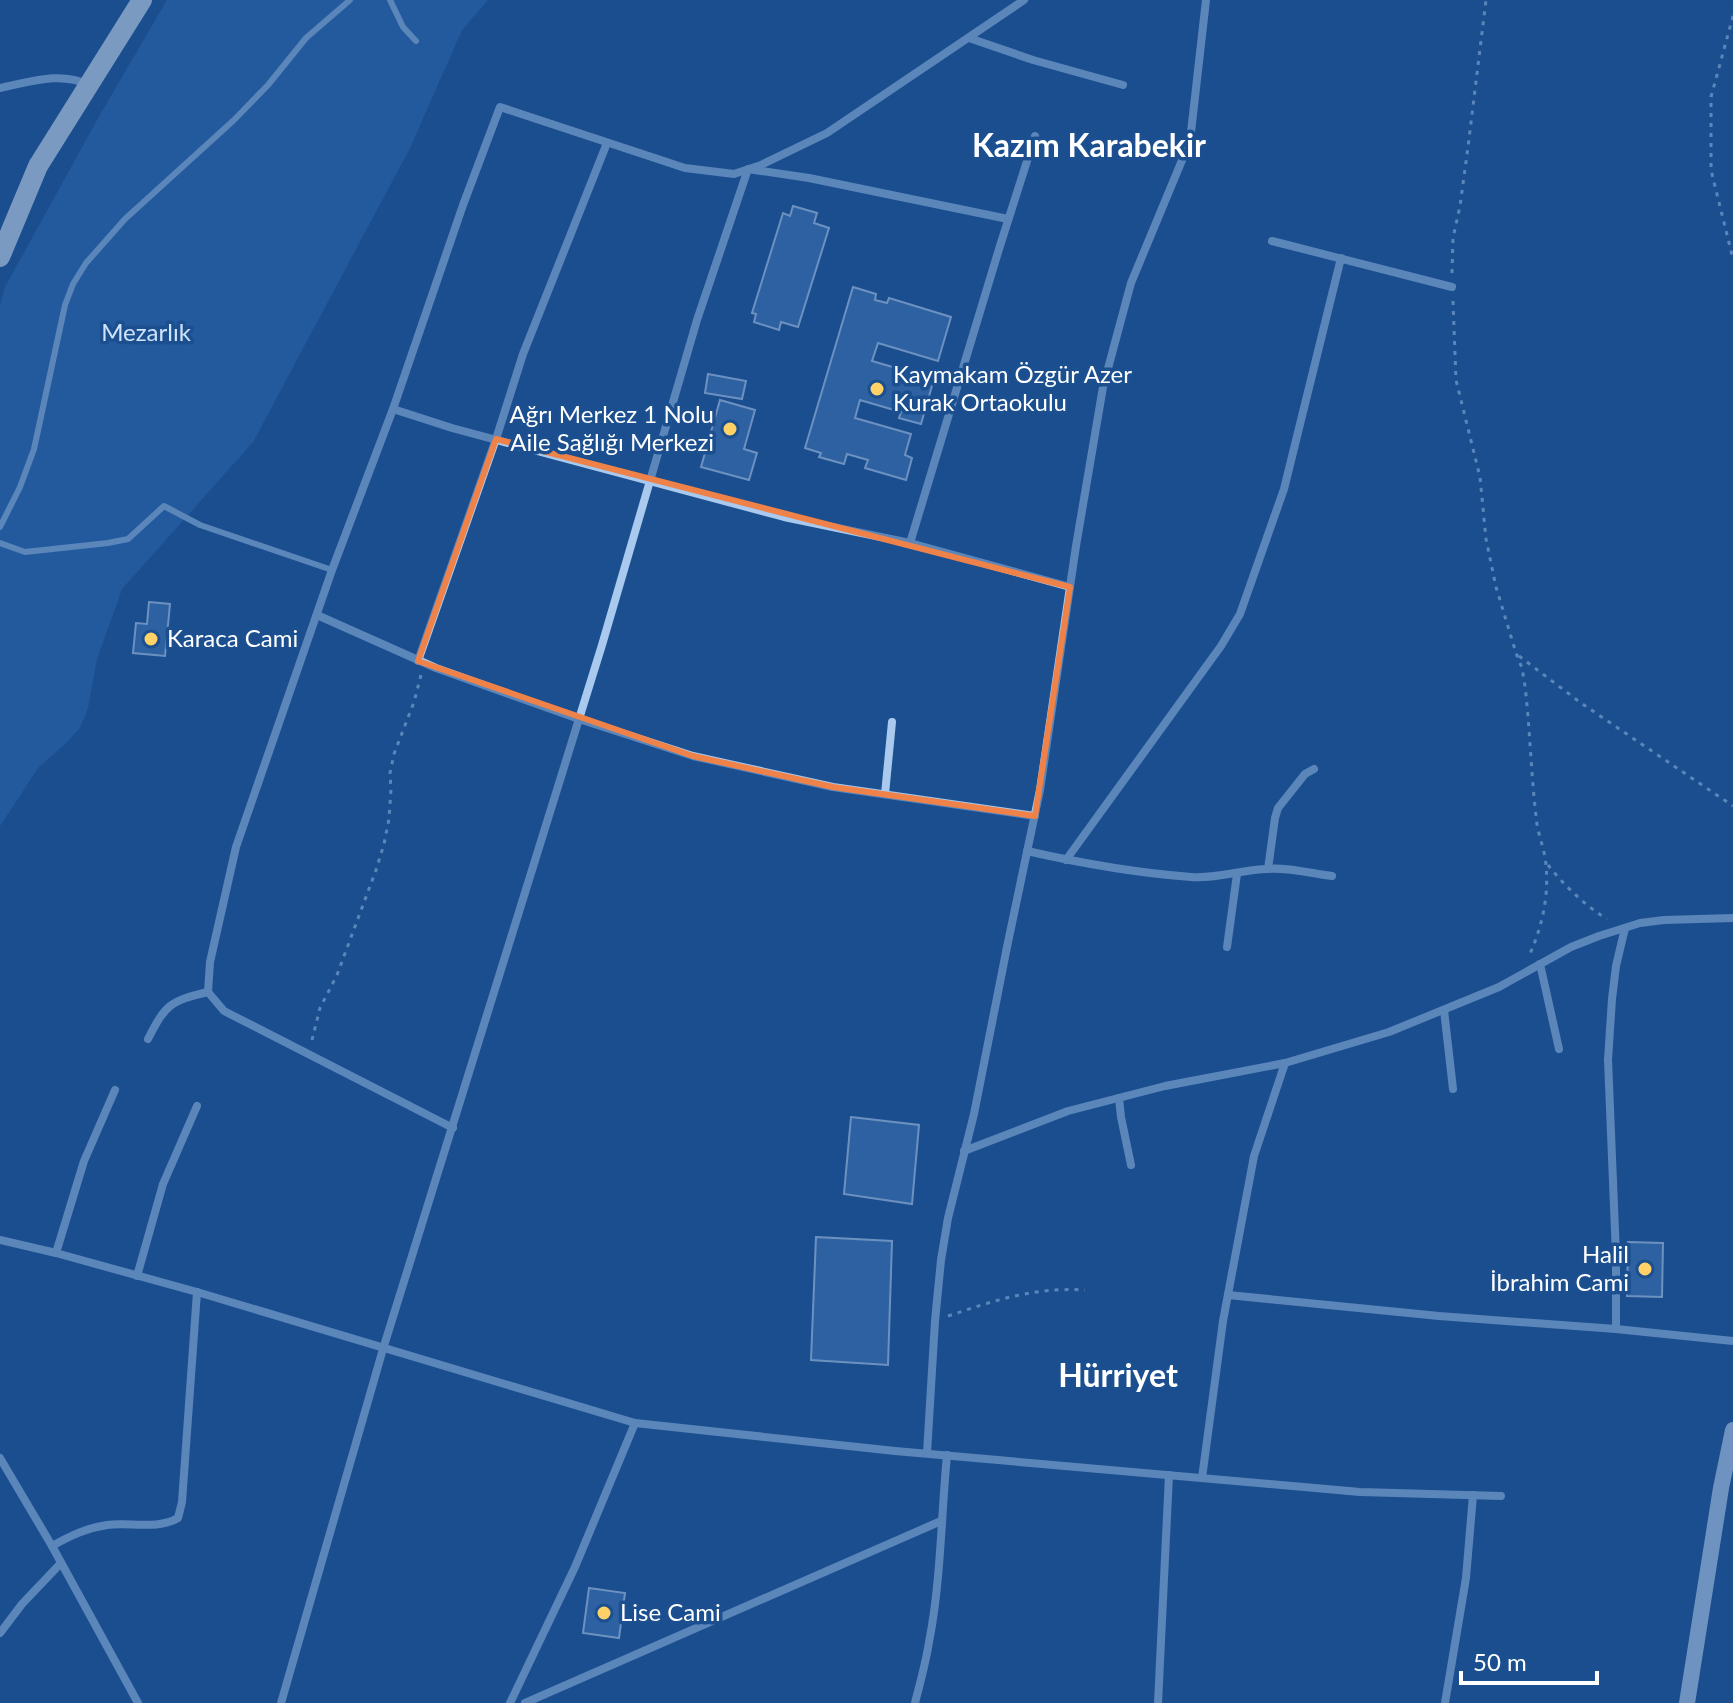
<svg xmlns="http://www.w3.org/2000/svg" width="1733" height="1703" font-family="Lato,sans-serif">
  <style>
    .green { fill: #2e69ad }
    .building { fill: #4478b7; stroke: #cfe3fa; stroke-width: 2 }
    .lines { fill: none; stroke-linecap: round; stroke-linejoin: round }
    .path { stroke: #a9c9ee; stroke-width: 3; stroke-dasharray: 4 6; stroke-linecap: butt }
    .lane { stroke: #a9c9ee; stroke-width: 6 }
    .street { stroke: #a9c9ee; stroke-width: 8 }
    .secondary { stroke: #d6e6fa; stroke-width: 16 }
    .primary { stroke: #f0f6ff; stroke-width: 20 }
    .marked { fill: none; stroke: #ee8249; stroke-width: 6; stroke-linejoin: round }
    .poi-dot { fill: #ffd166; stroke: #1b4f8f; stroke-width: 3 }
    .labels { text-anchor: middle; stroke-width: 7; stroke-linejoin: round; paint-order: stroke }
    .park-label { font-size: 24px; fill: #cfe3fa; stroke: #1b4f8f }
    .poi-label { font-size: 24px; fill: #fff; stroke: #1b4f8f; text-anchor: start }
    .district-label { font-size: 32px; font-weight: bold; fill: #fff; stroke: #1b4f8f }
  </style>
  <rect width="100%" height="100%" fill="#1b4f8f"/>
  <!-- green -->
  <polygon class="green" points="167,0 488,0 462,30 410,148 253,442 122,589 97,659 88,708 80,728 66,743 38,768 0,826 0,306 5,287 101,113"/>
  <!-- building -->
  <g class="building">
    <polygon points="793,206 817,213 814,223 829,228 798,327 781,322 779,330 754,322 756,314 752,313 783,213 790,216"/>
    <polygon points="853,287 876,294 875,300 887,303 889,298 951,317 938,361 878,343 872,361 934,379 921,424 899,418 901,412 860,400 855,418 911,434 905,455 912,458 906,480 865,468 868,460 847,454 844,464 819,457 821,453 805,448"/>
    <polygon points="708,374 746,381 742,399 705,393"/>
    <polygon points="720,400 755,410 744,449 757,453 749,480 701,467"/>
    <polygon points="149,602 170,604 165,656 133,653 136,623 147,624"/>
    <polygon points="851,1117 919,1125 912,1204 844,1194"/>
    <polygon points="816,1237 892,1241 888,1365 811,1360"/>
    <polygon points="1628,1242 1663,1243 1662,1297 1627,1296"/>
    <polygon points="589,1588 625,1593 619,1638 583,1633"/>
  </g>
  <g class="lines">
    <!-- path -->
    <g class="path">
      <polyline points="1733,16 1711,97 1711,170 1733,259"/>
      <polyline points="1452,273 1453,238 1460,206 1468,147 1486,0"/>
      <path d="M1453 301 1456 380 1480 477 1486 539 1496 587 1516 653 1522 668 1525 686C1530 729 1531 773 1536 816 1537 833 1545 849 1546 865 1549 897 1542 927 1529 956"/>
      <polyline points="1519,656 1581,703 1733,806"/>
      <path d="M1548 865C1564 885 1584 905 1607 919"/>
      <polyline points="312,1040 320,1008 337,975 376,870 384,844 389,819 391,789 390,773 394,754 414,702 421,675"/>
      <path d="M948 1316C996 1300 1034 1287 1085 1290"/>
    </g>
    <!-- lane -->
    <g class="lane">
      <polyline points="390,0 403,27 416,41"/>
      <polyline points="0,527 20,487 34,449 65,305 73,284 86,263 125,219 234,120 268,85 306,38 350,0"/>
      <polyline points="0,543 25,552 108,543 128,539 164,506 200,525 332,570"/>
    </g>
    <!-- street -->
    <g class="street">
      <polyline points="969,38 1033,60 1123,85"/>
      <path d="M0 88C30 82 60 71 89 85"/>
      <polyline points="1272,241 1452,287"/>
      <polyline points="393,409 452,428 784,517 910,543 1070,587"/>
      <polyline points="910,543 999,249 1035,136"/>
      <polyline points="317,615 436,668 579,719 693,756 833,787 1035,816"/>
      <polyline points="418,661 496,439 523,354 607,143"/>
      <polyline points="885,794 892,722"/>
      <path d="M1027 851C1080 863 1137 873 1191 877 1218 879 1240 870 1265 869 1287 867 1310 873 1332 876"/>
      <polyline points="1066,860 1221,646 1240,614 1284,489 1341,258"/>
      <polyline points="1268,869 1275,818 1278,808 1305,774 1314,769"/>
      <polyline points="1227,947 1237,874"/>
      <polyline points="1540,964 1559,1049"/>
      <polyline points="1444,1010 1453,1089"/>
      <path d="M148 1039C166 1004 170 1001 208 992"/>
      <polyline points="1119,1098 1121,1117 1131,1165"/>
      <polyline points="453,1128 224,1011 208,992 210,962 236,847 332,570 393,409 463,205 500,107 685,168 734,174 761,165 827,133 1024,0"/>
      <polyline points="964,1151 1068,1111 1165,1086 1285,1063 1389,1032 1499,987 1571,947 1599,936 1640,923 1664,920 1733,918"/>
      <polyline points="0,1240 56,1253 197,1292 635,1423 895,1451 1360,1492 1501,1496"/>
      <polyline points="56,1253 84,1161 115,1090"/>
      <polyline points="137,1276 163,1184 197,1106"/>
      <polyline points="1228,1295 1439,1316 1616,1329 1733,1341"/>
      <polyline points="1616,1329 1616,1255 1608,1060 1612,999 1616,966 1625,928"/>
      <polyline points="927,1453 935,1321 941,1260 948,1218 974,1114 1007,947 1040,790 1076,546 1103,387 1131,283 1190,141 1206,0"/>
      <polyline points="0,1458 52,1546 138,1703"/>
      <polyline points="1202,1478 1223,1321 1254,1156 1285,1063"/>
      <path d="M52 1546C70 1536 86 1528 107 1525 129 1522 158 1530 178 1518L182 1502 197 1292"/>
      <polyline points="0,1633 22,1604 61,1563"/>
      <polyline points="281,1703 383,1349 602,645 697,320 748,169 809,178 1008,219"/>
      <polyline points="510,1703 575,1567 635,1423"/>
      <polyline points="525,1703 941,1521"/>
      <path d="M915 1703C920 1683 926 1662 929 1642 941 1581 941 1517 947 1455"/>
      <polyline points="1158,1703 1169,1475"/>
      <polyline points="1445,1703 1466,1578 1473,1495"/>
    </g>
    <!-- secondary -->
    <polyline class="secondary" points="1687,1703 1721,1488 1733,1430"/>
    <!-- primary -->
    <polyline class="primary" points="0,257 38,166 142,0"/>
  </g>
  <!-- marked area -->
  <path d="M0 0H1733V1703H0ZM496 439 1070 587 1035 816 833 787 693 756 418 661Z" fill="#1b4f8f" fill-opacity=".55" fill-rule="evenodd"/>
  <path class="marked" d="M496 439 1070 587 1035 816 833 787 693 756 418 661Z"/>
  <!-- markers -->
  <g class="poi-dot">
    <circle cx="877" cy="389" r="8"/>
    <circle cx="730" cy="429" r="8"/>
    <circle cx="151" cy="639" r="8"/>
    <circle cx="1645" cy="1269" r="8"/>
    <circle cx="604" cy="1613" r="8"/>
  </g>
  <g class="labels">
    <!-- park labels -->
    <g class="park-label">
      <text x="146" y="341">Mezarlık</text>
    </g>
    <!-- poi labels -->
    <g class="poi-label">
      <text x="893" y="383">Kaymakam Özgür Azer<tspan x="893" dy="28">Kurak Ortaokulu</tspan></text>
      <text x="714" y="423" text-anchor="end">Ağrı Merkez 1 Nolu<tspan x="714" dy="28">Aile Sağlığı Merkezi</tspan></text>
      <text x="167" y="647">Karaca Cami</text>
      <text x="1629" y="1263" text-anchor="end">Halil<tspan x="1629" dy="28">İbrahim Cami</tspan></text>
      <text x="620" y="1621">Lise Cami</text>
    </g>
    <!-- district labels -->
    <g class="district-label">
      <text x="1089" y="157">Kazım Karabekir</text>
      <text x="1118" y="1387">Hürriyet</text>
    </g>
  </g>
  <!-- scale -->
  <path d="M1461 1671v12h136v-12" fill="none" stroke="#ffffff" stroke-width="4"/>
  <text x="1473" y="1671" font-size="24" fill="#ffffff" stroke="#1b4f8f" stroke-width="6" paint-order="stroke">50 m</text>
</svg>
